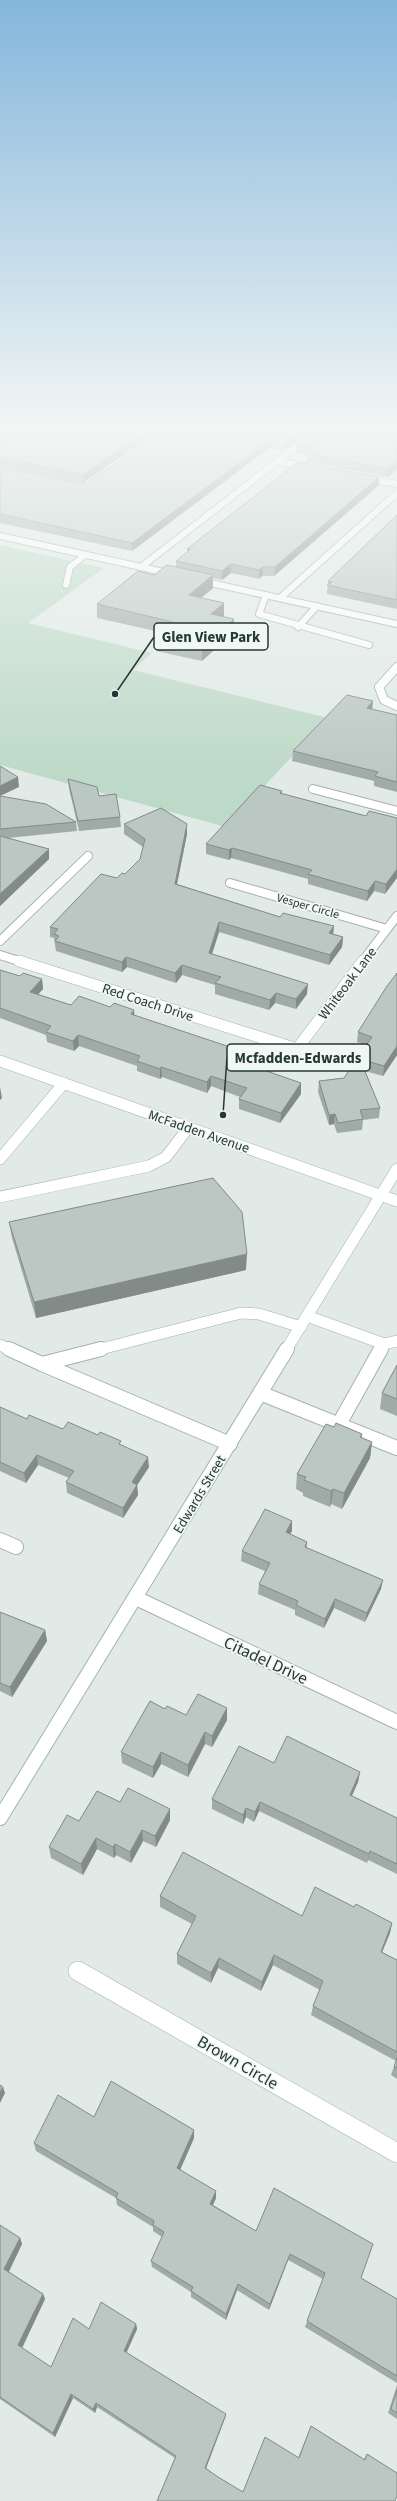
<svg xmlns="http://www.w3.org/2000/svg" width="397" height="2501" font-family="'Source Sans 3',sans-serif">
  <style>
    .green { fill: #bdd9c7 }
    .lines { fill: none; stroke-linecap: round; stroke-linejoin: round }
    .lane-far2-casing { stroke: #a5b1ae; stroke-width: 8 }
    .lane-far1-casing { stroke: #a5b1ae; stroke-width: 12 }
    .lane-casing { stroke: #a5b1ae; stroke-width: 16 }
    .street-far4-casing { stroke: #a5b1ae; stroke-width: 8 }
    .street-far3-casing { stroke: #a5b1ae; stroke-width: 10 }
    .street-far2-casing { stroke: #a5b1ae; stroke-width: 12 }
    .street-far1-casing { stroke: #a5b1ae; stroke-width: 16 }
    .street-casing { stroke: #a5b1ae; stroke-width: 20 }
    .secondary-far1-casing { stroke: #a2b5b0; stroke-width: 12 }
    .secondary-casing { stroke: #a2b5b0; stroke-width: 16 }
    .lane-far2 { stroke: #fff; stroke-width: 6 }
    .lane-far1 { stroke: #fff; stroke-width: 11 }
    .lane { stroke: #fff; stroke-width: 14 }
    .street-far4 { stroke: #fff; stroke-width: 6 }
    .street-far3 { stroke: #fff; stroke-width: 8 }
    .street-far2 { stroke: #fff; stroke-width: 11 }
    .street-far1 { stroke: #fff; stroke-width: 14 }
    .street { stroke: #fff; stroke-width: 19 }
    .secondary-far1 { stroke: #fff; stroke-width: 11 }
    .secondary { stroke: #fff; stroke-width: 14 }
    .wall { fill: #a0aba8 }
    .shaded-wall { fill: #828b88 }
    .building { fill: #bac7c3; stroke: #828b88 }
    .labels { text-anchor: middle; stroke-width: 3.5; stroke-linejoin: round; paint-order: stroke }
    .far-street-label { font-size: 12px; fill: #243935; stroke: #f1f7f5 }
    .street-label { font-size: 14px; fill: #243935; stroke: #f1f7f5 }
    .near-street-label { font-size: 17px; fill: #243935; stroke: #f1f7f5 }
    .leader { fill: none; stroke: #243935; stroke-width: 1.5 }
    .callout-dot { fill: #243935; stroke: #f1f7f5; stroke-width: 1.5 }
    .callout { fill: #f1f7f5; stroke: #243935; stroke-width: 1.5 }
    .callout-label { font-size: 15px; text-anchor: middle; font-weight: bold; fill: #243935 }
  </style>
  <rect width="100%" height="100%" fill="#e1eae7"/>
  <!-- green -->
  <polygon class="green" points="0,545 104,568 28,623 152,653 133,670 328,718 226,827 0,765"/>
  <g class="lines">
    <defs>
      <g id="lane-far2">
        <polyline points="66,585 70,567 85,555"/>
        <polyline points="266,595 259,614 369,645"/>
        <polyline points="298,627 317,606"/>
      </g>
      <g id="lane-far1">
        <polyline points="0,1159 64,1083"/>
        <polyline points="0,1197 149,1166 166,1157 189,1127"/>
        <polyline points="307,1316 384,1344 397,1341"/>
        <polyline points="0,1345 11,1350"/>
        <polyline points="97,1350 241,1313 259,1314 301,1327"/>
        <polyline points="381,1350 384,1344"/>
      </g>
      <g id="lane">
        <polyline points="9,1349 42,1364 101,1349"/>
        <polyline points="42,1364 230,1444"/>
        <polyline points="260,1393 397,1448"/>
        <polyline points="339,1424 381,1349"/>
      </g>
      <g id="street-far4">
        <polyline points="277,461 309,467"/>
        <polyline points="363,478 397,484"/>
        <polyline points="0,536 173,574"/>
        <polyline points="141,567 318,430"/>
        <polyline points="197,580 397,624"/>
        <polyline points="280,598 397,493"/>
      </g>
      <g id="street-far3">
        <polyline points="397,667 379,687 384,700 397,706"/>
        <polyline points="313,789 397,811"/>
        <polyline points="230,883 387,929"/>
        <polyline points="0,941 88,856"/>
        <polyline points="0,955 22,962"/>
        <polyline points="362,962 397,916"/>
      </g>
      <polyline id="street-far2" points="19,961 297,1049 363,961"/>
      <g id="street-far1">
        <polyline points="0,1540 16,1547"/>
        <polyline points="136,1598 397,1722"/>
      </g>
      <polyline id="street" points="78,1971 397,2153"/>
      <g id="secondary-far1">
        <polyline points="0,1061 397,1201"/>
        <polyline points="286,1350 397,1169"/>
      </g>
      <polyline id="secondary" points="0,1818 287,1349"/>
    </defs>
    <!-- lane-far2 casing -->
    <use href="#lane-far2" class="lane-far2-casing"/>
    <!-- lane-far1 casing -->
    <use href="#lane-far1" class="lane-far1-casing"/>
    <!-- lane casing -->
    <use href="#lane" class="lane-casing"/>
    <!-- street-far4 casing -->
    <use href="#street-far4" class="street-far4-casing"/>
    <!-- street-far3 casing -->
    <use href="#street-far3" class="street-far3-casing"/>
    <!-- street-far2 casing -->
    <use href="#street-far2" class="street-far2-casing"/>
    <!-- street-far1 casing -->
    <use href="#street-far1" class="street-far1-casing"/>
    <!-- street casing -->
    <use href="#street" class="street-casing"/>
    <!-- secondary-far1 casing -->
    <use href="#secondary-far1" class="secondary-far1-casing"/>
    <!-- secondary casing -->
    <use href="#secondary" class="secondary-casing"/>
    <!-- lane-far2 -->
    <use href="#lane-far2" class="lane-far2"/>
    <!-- lane-far1 -->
    <use href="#lane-far1" class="lane-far1"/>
    <!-- lane -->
    <use href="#lane" class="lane"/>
    <!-- street-far4 -->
    <use href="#street-far4" class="street-far4"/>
    <!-- street-far3 -->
    <use href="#street-far3" class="street-far3"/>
    <!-- street-far2 -->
    <use href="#street-far2" class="street-far2"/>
    <!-- street-far1 -->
    <use href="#street-far1" class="street-far1"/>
    <!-- street -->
    <use href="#street" class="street"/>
    <!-- secondary-far1 -->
    <use href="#secondary-far1" class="secondary-far1"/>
    <!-- secondary -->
    <use href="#secondary" class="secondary"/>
  </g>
  <!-- wall -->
  <g class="wall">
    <polygon points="159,430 83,483 0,466 0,435 2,435"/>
    <polygon points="311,430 284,451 269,448 132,551 0,523 0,467 85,484"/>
    <polygon points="397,430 397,469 388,477 307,462 307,455 296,453 296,445"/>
    <polygon points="379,485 274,576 262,576 259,579 231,573 222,580 213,578 213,588 201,598 224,603 224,616 223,617 234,619 233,633 202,661 156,651 155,637 160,632 97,618 97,604 154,575 176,567 176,561 187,553 187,549"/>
    <polygon points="397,515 397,609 327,594 328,581"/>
    <polygon points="372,709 397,715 397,792 374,786 374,781 292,761 293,751"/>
    <polygon points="68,779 99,796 120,817 121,827 79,831 69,789"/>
    <polygon points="282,791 282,794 366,816 397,818 385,894 374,891 367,901 308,884 308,879 231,858 229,860 206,854 206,844"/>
    <polygon points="0,796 76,822 77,831 8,838 49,849 49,859 0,906"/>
    <polygon points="124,824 187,824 187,834 177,884 343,937 342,947 329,965 219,932 212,954 307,994 296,1009 275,1003 269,1010 215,994 215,985 182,975 176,983 127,967 122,972 56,951 54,938 50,937 50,927 117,878 125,874 140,859 143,847 124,834"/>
    <polygon points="0,970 20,976 42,979 43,989 38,994 71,1005 135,1015 239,1061 238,1061 301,1083 301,1094 280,1123 239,1109 239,1099 240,1097 211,1086 207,1093 162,1077 160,1079 137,1071 137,1066 79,1046 74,1051 47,1042 46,1035 0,1018"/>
    <polygon points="397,973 397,1055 383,1076 365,1071 380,1108 379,1118 363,1120 362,1130 337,1133 334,1124 329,1125 318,1092 319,1081 344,1078 366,1045 357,1042 358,1032"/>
    <polygon points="9,1222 246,1270 36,1318 12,1238"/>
    <polygon points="397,1365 397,1416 380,1409 382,1393"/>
    <polygon points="0,1407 27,1419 121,1445 149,1467 137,1485 138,1495 123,1518 67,1493 66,1482 69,1478 38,1465 26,1483 0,1471"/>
    <polygon points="334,1427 362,1434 362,1438 372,1442 370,1458 342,1509 331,1504 330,1507 303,1496 303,1493 296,1489 297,1474"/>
    <polygon points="292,1531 290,1534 307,1542 307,1548 381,1589 365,1622 334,1608 324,1628 295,1615 295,1610 258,1594 259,1584 265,1571 241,1561 242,1551"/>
    <polygon points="0,1612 45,1630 47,1641 12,1697 0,1691"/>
    <polygon points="227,1708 227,1720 212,1747 205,1744 188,1777 161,1764 153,1778 122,1763 121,1752 186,1715"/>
    <polygon points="274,1763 360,1772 358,1782 352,1796 397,1818 397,1874 368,1860 367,1863 259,1811 254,1822 246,1817 243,1824 212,1809 212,1799"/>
    <polygon points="120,1802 170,1820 156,1847 143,1841 131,1863 116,1855 114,1858 97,1849 83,1875 51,1858 49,1847 79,1821"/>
    <polygon points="160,1896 302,1916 354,1907 392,1923 390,1933 382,1952 397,1960 397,2079 391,2075 396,2061 311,2015 313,2006 320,1990 273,1965 261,1991 218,1968 211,1983 177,1964 177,1954 192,1924 160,1907"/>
    <polygon points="94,2117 194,2130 194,2138 180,2169 216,2198 213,2205 256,2231 361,2278 397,2299 397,2383 305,2327 323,2279 288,2260 269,2310 237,2290 226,2320 191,2297 191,2292 152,2267 151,2261 162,2237 153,2231 153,2227 117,2205 116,2198 36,2151 34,2143"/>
    <polygon points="0,2225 20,2238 22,2244 9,2272 43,2294 45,2299 22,2348 51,2367 89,2329 136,2324 137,2329 126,2353 225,2418 206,2468 218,2477 243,2492 298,2458 311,2426 364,2459 367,2454 397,2496 157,2501 175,2458 97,2407 95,2413 73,2398 55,2437 0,2399"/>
    <polygon points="397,2385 397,2419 388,2413"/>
  </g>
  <!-- shaded-wall -->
  <g class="shaded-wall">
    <polygon points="0,430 6,430 0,434"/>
    <polygon points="148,430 159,430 83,483 83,475"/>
    <polygon points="301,430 311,430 284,451 284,443"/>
    <polygon points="270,440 269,448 132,551 132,543"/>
    <polygon points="0,457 1,465 0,466"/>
    <polygon points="397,462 397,469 388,477 388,469"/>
    <polygon points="379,477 379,485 274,576 275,567"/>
    <polygon points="231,564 231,573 222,580 222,571"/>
    <polygon points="263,567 262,576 259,579 259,570"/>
    <polygon points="213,575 213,588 189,608 189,595"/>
    <polygon points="224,603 224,616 211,628 211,614"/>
    <polygon points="234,619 233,633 202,661 202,648"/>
    <polygon points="373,701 372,711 367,708"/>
    <polygon points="18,777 19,787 0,796 0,786"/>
    <polygon points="187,824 187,834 175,894 175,884"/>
    <polygon points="232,848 231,858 229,860 229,850"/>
    <polygon points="49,849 49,859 0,906 0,894"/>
    <polygon points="397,869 397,878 385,894 386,884"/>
    <polygon points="375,881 374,891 367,901 368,891"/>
    <polygon points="219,922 219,932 209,963 209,953"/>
    <polygon points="334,926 333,936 329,933"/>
    <polygon points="343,937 342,947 329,965 330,955"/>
    <polygon points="126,957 127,967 122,972 122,962"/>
    <polygon points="182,965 182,975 176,983 175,973"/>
    <polygon points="42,979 43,989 31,1002 30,992"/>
    <polygon points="308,984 307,994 296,1009 296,999"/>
    <polygon points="276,993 275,1003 269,1010 270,1000"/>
    <polygon points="134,1010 135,1020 131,1014"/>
    <polygon points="78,1035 79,1046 74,1051 73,1041"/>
    <polygon points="397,1046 397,1055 383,1076 384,1066"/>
    <polygon points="239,1050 239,1061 232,1070 232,1059"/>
    <polygon points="161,1067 162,1077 160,1079 160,1069"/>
    <polygon points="211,1076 211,1086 207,1093 207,1082"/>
    <polygon points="301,1083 301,1094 280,1123 281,1113"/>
    <polygon points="0,1087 2,1098 0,1100"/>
    <polygon points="335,1114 334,1124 329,1125 329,1115"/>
    <polygon points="247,1254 246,1270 36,1318 34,1302"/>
    <polygon points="372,1442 370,1458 342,1509 344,1493"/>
    <polygon points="37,1455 38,1465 26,1483 24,1473"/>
    <polygon points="148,1457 149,1467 132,1493 132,1482"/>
    <polygon points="137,1485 138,1495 123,1518 123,1508"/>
    <polygon points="333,1489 331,1504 330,1507 331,1491"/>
    <polygon points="292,1521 292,1531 285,1542 286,1532"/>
    <polygon points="383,1580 381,1589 365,1622 367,1613"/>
    <polygon points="335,1599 334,1608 324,1628 325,1619"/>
    <polygon points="45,1630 47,1641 12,1697 10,1687"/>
    <polygon points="227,1708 227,1720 212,1747 212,1736"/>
    <polygon points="205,1732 205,1744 188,1777 188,1765"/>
    <polygon points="161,1752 161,1764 153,1778 153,1767"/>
    <polygon points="360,1772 358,1782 348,1804 350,1795"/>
    <polygon points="260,1802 259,1811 254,1822 255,1812"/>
    <polygon points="246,1808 246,1817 243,1824 243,1815"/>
    <polygon points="170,1809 170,1820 156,1847 155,1836"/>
    <polygon points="142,1830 143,1841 131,1863 130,1852"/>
    <polygon points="96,1838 97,1849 83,1875 81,1864"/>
    <polygon points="115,1844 116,1855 114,1858 113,1847"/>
    <polygon points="370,1851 368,1860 367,1863 369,1854"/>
    <polygon points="392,1923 390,1933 378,1962 381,1952"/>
    <polygon points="274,1955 273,1965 261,1991 262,1982"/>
    <polygon points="219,1958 218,1968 211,1983 211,1973"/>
    <polygon points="3,2087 5,2093 0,2103 0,2093"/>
    <polygon points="194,2130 194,2138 178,2175 177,2168"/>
    <polygon points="216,2191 216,2198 210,2211 210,2204"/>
    <polygon points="20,2238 22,2244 7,2275 4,2269"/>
    <polygon points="290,2254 288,2260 269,2310 270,2304"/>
    <polygon points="238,2284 237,2290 226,2320 226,2314"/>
    <polygon points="43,2294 45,2299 21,2350 18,2345"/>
    <polygon points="136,2324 137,2329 125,2356 124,2351"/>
    <polygon points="71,2394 73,2398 55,2437 53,2433"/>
    <polygon points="96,2403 97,2407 95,2413 93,2409"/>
    <polygon points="226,2414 225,2418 205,2471 205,2468"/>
  </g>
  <!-- building -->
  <g class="building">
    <polygon points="10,430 148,430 83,475 0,457 0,435 2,435"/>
    <polygon points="164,430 301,430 284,443 270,440 132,543 0,514 0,467 85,484"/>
    <polygon points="315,430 397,430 397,462 388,469 307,454 314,448 296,445"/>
    <polygon points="298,462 379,477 275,567 263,567 259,570 231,564 222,571 176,561 191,549 187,549"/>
    <polygon points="397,515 397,600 327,585 332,582 328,581"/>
    <polygon points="167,565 213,575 189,595 224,603 211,614 234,619 202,648 155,637 173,622 97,604 138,571 154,575"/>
    <polygon points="347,695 373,701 367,708 397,715 397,782 375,776 378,772 293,751"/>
    <polygon points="0,766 18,777 0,786"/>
    <polygon points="68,779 97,787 99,796 116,794 120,817 78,821"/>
    <polygon points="260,785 282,791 280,793 366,816 369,811 397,818 397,869 386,884 375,881 368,891 308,874 312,870 232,848 229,850 206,844"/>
    <polygon points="0,796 46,804 76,822 0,829"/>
    <polygon points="161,808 187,824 175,884 280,917 283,913 334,926 329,933 343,937 330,955 219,922 209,953 308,984 296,999 276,993 270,1000 215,983 221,977 182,965 175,973 126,957 122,962 55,941 59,936 54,934 58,929 50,927 101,874 117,878 122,873 125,874 140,859 145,839 124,824"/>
    <polygon points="0,836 49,849 0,894"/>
    <polygon points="0,970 20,976 23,973 42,979 30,992 71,1005 79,996 110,1007 114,1003 134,1010 131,1014 239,1050 232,1059 301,1083 281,1113 239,1099 247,1088 211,1076 207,1082 161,1067 160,1069 137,1061 140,1056 78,1035 73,1041 46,1032 51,1026 0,1008"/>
    <polygon points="397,973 397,1046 384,1066 360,1059 380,1108 360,1110 363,1119 338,1123 335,1114 329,1115 319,1081 344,1078 372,1037 358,1032 387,986"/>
    <polygon points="213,1178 242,1212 247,1254 34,1302 9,1222"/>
    <polygon points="397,1365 397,1399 382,1393"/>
    <polygon points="0,1407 27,1419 29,1415 63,1429 68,1422 98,1435 100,1432 121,1441 119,1444 148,1457 132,1482 137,1485 123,1508 66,1482 74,1471 37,1455 24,1473 0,1462"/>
    <polygon points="336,1423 362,1434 360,1437 372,1442 344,1493 333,1489 331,1491 304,1480 306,1477 297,1474 326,1424 334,1427"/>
    <polygon points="265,1509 292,1521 286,1532 307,1542 305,1547 383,1580 367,1613 335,1599 325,1619 296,1605 298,1601 259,1584 270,1563 242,1551"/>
    <polygon points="0,1612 45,1630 10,1687 0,1683"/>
    <polygon points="198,1694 227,1708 212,1736 205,1732 188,1765 161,1752 153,1767 121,1752 150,1701 165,1709 167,1706 186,1715"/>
    <polygon points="287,1736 360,1772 350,1795 397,1818 397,1864 370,1851 369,1854 260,1802 255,1812 246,1808 243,1815 212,1799 239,1746 274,1763"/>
    <polygon points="128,1788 170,1809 155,1836 142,1830 130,1852 115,1844 113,1847 96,1838 81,1864 49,1847 67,1815 79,1821 97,1791 120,1802"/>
    <polygon points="183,1852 302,1916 315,1887 354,1907 356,1904 392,1923 381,1952 397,1960 397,2052 313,2006 323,1981 274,1955 262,1982 219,1958 211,1973 177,1954 196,1916 160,1896"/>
    <polygon points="397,2058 397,2068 394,2067"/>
    <polygon points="111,2081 194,2130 177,2168 216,2191 210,2204 256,2231 274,2188 373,2244 361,2278 397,2299 397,2376 307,2321 325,2273 290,2254 270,2304 238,2284 226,2314 191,2291 193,2287 151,2261 164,2232 153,2225 154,2221 116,2198 118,2193 34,2143 58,2095 94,2117"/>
    <polygon points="0,2085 3,2087 0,2093"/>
    <polygon points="0,2225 20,2238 4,2269 43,2294 18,2345 51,2367 73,2318 89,2329 101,2302 136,2324 124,2351 226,2414 205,2468 218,2477 243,2492 265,2437 299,2458 311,2426 365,2460 367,2454 397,2473 397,2496 395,2501 157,2501 176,2456 96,2403 93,2409 71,2394 53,2433 0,2397"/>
    <polygon points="397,2390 397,2413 391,2409"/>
  </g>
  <!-- sky -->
  <linearGradient id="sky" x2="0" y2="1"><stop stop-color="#84b6dc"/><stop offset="0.55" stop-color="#f2f6f4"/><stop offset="1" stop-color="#f2f6f4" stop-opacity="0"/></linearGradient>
  <rect width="397" height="780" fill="url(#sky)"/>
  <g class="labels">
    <!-- far-street labels -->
    <g class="far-street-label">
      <text transform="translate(308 906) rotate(16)" y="4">Vesper Circle</text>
    </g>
    <!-- street labels -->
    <g class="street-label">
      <text transform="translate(347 983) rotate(-53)" y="5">Whiteoak Lane</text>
      <text transform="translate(148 1002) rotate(18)" y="5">Red Coach Drive</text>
      <text transform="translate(199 1131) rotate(19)" y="5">McFadden Avenue</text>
      <text transform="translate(199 1494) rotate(-59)" y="5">Edwards Street</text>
    </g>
    <!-- near-street labels -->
    <g class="near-street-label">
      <text transform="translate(266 1660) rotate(25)" y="6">Citadel Drive</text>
      <text transform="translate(238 2062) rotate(30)" y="6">Brown Circle</text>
    </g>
  </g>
  <!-- callouts -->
  <path class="leader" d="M115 694L154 637M223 1115L227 1057"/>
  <g class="callout-dot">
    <circle cx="115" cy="694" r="4"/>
    <circle cx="223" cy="1115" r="4"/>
  </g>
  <g class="callout">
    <rect x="154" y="623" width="114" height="27" rx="4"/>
    <rect x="227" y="1044" width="143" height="27" rx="4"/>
  </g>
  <g class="callout-label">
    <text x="211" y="642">Glen View Park</text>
    <text x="298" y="1063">Mcfadden-Edwards</text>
  </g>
</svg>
